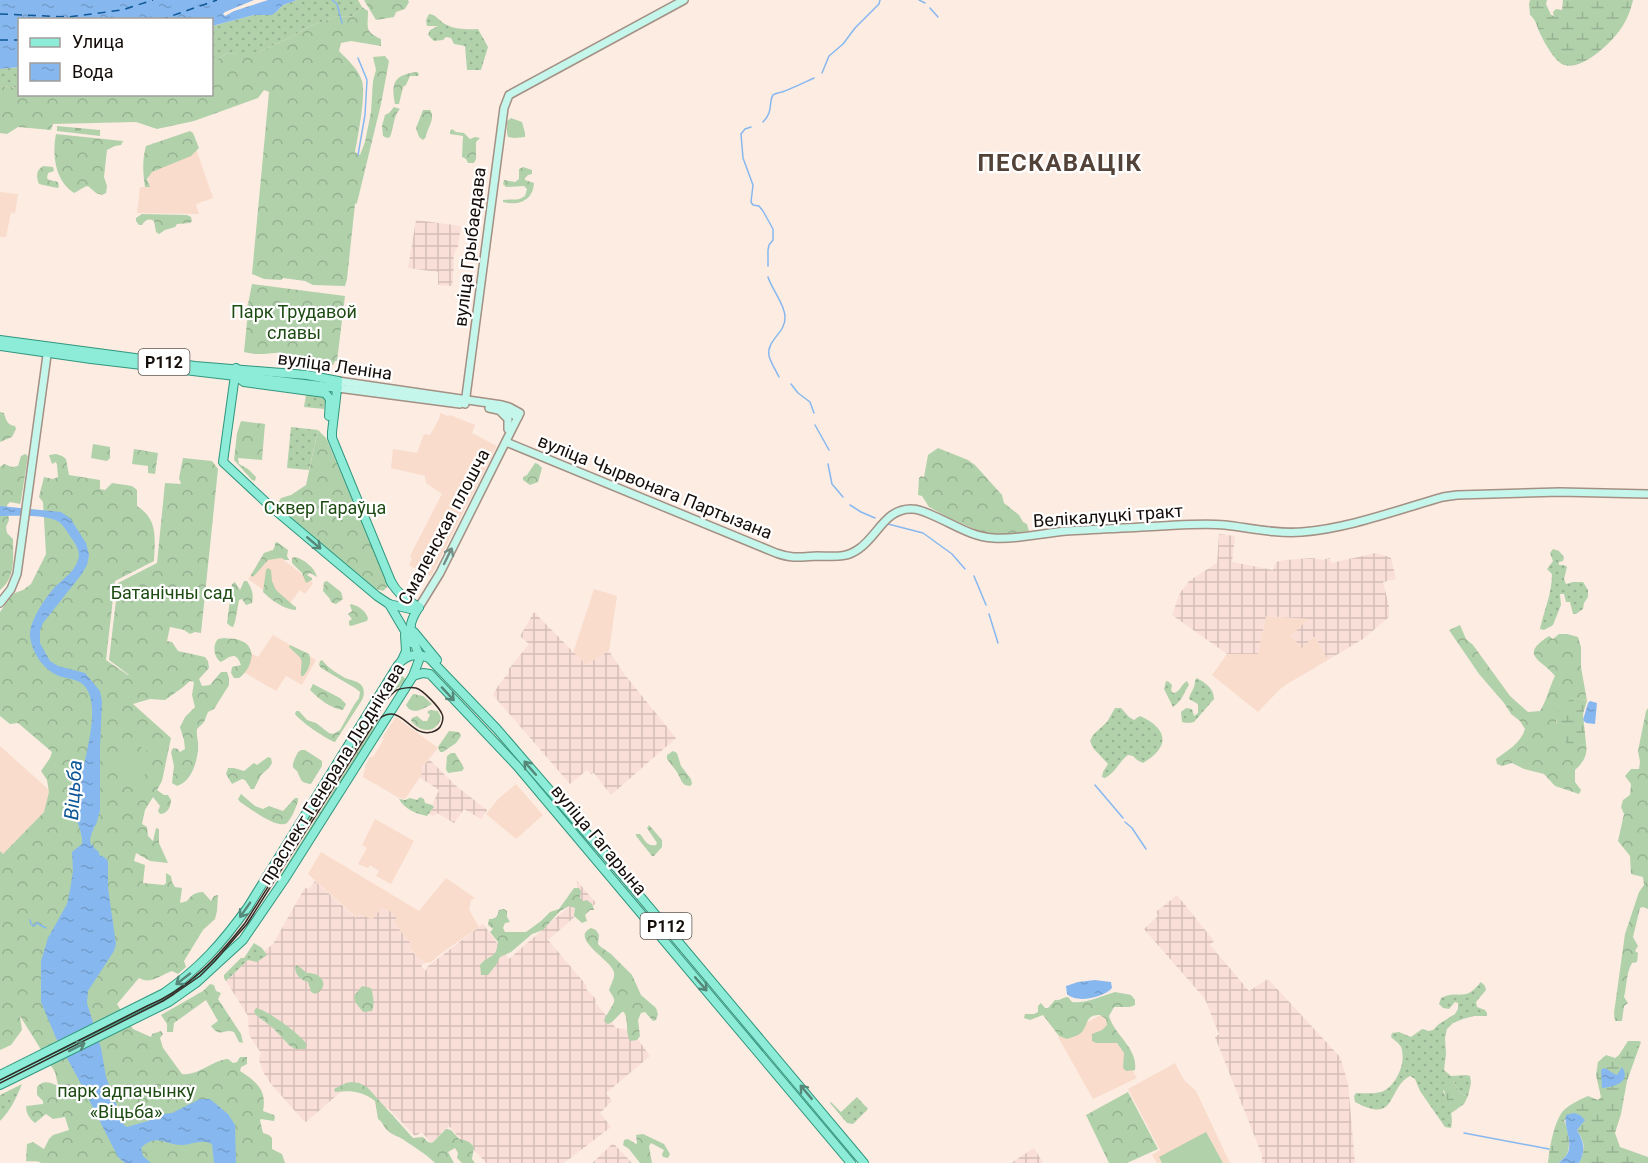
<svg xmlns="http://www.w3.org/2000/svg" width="1648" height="1163" font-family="Roboto,sans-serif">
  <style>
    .built { fill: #f9dccb }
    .industrial { fill: url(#industrial-grid) }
    .grass { fill: url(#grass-dots) }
    .forest { fill: url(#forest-crowns) }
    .wetland { fill: url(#wetland-marsh) }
    .cemetery { fill: url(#cemetery-stones) }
    .pitch { fill: #b1d1ab }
    .water { fill: url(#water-ripples) }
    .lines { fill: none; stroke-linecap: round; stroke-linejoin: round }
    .stream { stroke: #86b8ef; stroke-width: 1.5 }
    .ferry { stroke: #0d5797; stroke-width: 1.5; stroke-dasharray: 8 6; stroke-linecap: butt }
    .secondary-casing { stroke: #a49084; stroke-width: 10 }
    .primary-casing { stroke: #30967d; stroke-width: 10 }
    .secondary { stroke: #c5f6eb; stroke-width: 7 }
    .primary { stroke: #8cecd7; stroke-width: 8 }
    .tram { stroke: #342c27; stroke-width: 1.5 }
    .oneway { stroke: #56887a }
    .oneway2 { stroke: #758d85 }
    .labels { text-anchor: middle; stroke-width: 4.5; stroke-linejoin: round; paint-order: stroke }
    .shield { fill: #fff; stroke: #5a5653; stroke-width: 1.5 }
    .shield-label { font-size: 16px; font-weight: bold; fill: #140d09 }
    .street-label { font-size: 18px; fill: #140d09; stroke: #fff }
    .park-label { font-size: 18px; fill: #1d4b13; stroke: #fff }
    .water-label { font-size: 20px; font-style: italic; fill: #0d5797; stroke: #fff }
    .district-label { font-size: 24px; font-weight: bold; letter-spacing: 1.5px; fill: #534238; stroke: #fff }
  </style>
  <defs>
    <pattern id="industrial-grid" width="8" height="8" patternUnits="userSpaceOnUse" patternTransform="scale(1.5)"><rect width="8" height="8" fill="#f9dfd8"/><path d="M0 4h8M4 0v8" fill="none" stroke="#d5beb8"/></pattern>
    <pattern id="grass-dots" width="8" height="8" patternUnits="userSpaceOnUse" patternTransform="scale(1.5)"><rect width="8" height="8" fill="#b1d1ab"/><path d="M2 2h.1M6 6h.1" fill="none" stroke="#97b292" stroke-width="1.8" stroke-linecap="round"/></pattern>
    <pattern id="forest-crowns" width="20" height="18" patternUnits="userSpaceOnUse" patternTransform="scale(1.5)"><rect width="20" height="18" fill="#b1d1ab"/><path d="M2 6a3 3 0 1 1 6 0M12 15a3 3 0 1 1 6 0" fill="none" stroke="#97b292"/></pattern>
    <pattern id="wetland-marsh" width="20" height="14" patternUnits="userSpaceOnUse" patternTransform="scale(1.5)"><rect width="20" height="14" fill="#b1d1ab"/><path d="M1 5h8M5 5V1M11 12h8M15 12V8" fill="none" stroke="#97b292"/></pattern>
    <pattern id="cemetery-stones" width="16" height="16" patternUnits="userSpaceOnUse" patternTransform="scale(1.5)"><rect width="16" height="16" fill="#b1d1ab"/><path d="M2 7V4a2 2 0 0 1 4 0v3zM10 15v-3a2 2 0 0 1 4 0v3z" fill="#97b292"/></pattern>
    <pattern id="water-ripples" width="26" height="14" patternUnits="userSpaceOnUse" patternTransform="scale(1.5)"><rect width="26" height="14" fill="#86b8ef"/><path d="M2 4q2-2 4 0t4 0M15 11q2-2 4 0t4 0" fill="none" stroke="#739dcc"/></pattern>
  </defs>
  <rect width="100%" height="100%" fill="#fdece2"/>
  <!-- built -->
  <g class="built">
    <polygon points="191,134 213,198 196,204 199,214 137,213 140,187 149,187 147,150"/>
    <polygon points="0,192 18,194 15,214 11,212 6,237 0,237"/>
    <polygon points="440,413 448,416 450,415 475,425 472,433 497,446 431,576 425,573 423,576 419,574 420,571 409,565 412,559 410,556 442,494 426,483 425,476 391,468 393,449 417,453 424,434 430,435 439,419"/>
    <polygon points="271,550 313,583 305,594 300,590 287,607 248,579 266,553"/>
    <polygon points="594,589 617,596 609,651 586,665 573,653"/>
    <polygon points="1266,616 1309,619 1291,636 1316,638 1328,660 1287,684 1279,690 1258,712 1212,675 1227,654 1258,654"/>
    <polygon points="273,635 316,660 302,685 286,676 276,691 240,670 250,653 258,657"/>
    <polygon points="396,717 438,748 421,768 424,771 405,799 399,798 363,777 366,764 370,757 373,757 384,739 382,738"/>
    <polygon points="0,746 58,798 0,857"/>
    <polygon points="516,784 543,815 516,839 486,814 498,799"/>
    <polygon points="375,819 414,841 391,884 376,876 379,871 370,865 368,868 358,864 367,848 362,845"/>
    <polygon points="321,852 419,911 446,878 475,898 471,900 469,910 479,927 443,952 431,962 424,963 422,959 420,960 409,947 412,945 393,922 357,918 308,874"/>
    <polygon points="1103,1014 1137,1078 1093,1099 1058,1037"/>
    <polygon points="1175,1063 1184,1080 1196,1091 1230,1163 1157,1163 1152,1155 1160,1150 1128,1089"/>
  </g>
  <!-- industrial -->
  <g class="industrial">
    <polygon points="416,220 461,226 458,247 455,251 453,261 454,264 452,286 438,285 438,272 408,268"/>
    <polygon points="1219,534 1235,536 1232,562 1273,570 1276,562 1285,560 1312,558 1322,560 1330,558 1331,563 1376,553 1389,557 1391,558 1396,579 1383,582 1389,606 1389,617 1363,639 1328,660 1316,638 1313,637 1302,648 1291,636 1308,619 1266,616 1258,654 1227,654 1172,615 1180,593 1189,581 1217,563"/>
    <polygon points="534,612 586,665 609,651 625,675 676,738 611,795 594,773 591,774 587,770 570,784 493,695 498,686 509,672 508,670 529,644 520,636"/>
    <polygon points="429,759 455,785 487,810 481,819 464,809 454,823 437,813 433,816 429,814 434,807 432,805 439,790 419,777 424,771 421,769"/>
    <polygon points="315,881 356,918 359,913 372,920 382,907 391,912 397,919 394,923 412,945 409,948 420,960 421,959 424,963 421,966 426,971 427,967 483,924 509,959 581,896 577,886 577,881 596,903 581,917 578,914 548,940 587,986 586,989 597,1000 595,1002 616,1028 631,1030 650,1056 606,1093 612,1101 600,1113 611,1127 564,1163 486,1163 478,1154 460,1139 449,1126 431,1143 422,1132 415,1136 388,1108 382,1108 360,1084 349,1085 306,1122 302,1119 271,1084 263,1072 259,1060 261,1053 249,1035 248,1016 226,981 248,960 266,954 264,951 273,944 304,889 306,888 309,889"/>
    <polygon points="1177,895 1214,941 1210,945 1249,991 1268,979 1340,1057 1348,1083 1355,1163 1262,1163 1262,1155 1215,1037 1219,1034 1205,999 1144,929 1158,916 1156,912"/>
    <polygon points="613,1143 632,1163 592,1163 603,1153"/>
    <polygon points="1034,1148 1043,1163 1011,1163"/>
  </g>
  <!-- grass -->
  <g class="grass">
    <polygon points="297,0 358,0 362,7 353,16 348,17 338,16 310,26 289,38 261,51 246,55 228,53 212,62 212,26 254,15 276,12 283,5"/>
    <path d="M429 14C437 15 439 21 445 24 452 29 470 30 478 29L488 47 481 70H467L465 46 454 44 451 38 446 37 443 40 434 41 428 35 430 30 438 26H427L426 20Z"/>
    <polygon points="19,67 19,88 0,86 0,69"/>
    <polygon points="306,395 326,397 324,409 304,407"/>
    <polygon points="291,427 318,430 309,470 287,468"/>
    <path d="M1553 549 1559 551 1564 557 1563 561 1559 562V565H1564L1567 567 1564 579 1566 584 1573 582H1583L1588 590V597L1584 603 1583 609 1576 614H1573L1570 602H1566L1564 594H1560L1561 605 1553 625 1544 630 1540 629C1544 610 1552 594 1552 574L1547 569 1553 561 1550 553Z"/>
    <path d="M398 673 406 679C401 687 392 691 386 699L276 874 274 873Z"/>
    <path d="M1197 678C1205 683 1214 688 1214 699L1194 722 1187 723 1182 722 1181 712 1186 708 1192 709 1194 716 1198 713V704L1189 699C1190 692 1195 690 1195 680Z"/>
    <path d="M1166 681 1169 682 1172 685 1171 690 1173 693C1180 693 1181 684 1187 681L1189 685C1182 695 1184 699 1173 707L1164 689Z"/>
    <path d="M1115 708H1121L1129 717 1134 720 1140 716C1169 729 1170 747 1143 763L1137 760 1133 756 1128 755C1119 762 1115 773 1105 778L1102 777 1103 772 1108 764 1093 748 1090 741 1093 735 1107 722Z"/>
    <polygon points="382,719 282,878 280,876 376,722"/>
    <path d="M420 797 424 799 425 803 432 805 434 807 427 816C417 814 404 809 399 799L405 800 410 798 417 800Z"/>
    <polygon points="254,943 262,948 267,955 257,962 248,960 226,981 224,978 224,975 241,958 244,958"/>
    <path d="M1481 982 1485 986 1486 990 1476 1002 1477 1007 1485 1010 1487 1013V1016H1474L1463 1019 1453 1023 1447 1029 1445 1038 1446 1054 1444 1070 1451 1076 1466 1075 1470 1076 1471 1083 1468 1096C1459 1095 1457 1089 1454 1081L1443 1091C1449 1101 1454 1117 1451 1128L1445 1127 1420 1091 1415 1079 1410 1076C1386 1089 1398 1125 1355 1102L1354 1096 1356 1093C1364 1093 1373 1094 1381 1092 1396 1087 1407 1062 1401 1047 1399 1043 1394 1040 1391 1037L1392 1033 1399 1032 1411 1037 1422 1029 1429 1031 1433 1030 1439 1024 1455 1014 1458 1009V1003L1455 1002 1449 1009 1443 1008 1439 1004 1441 998C1454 992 1455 996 1466 994 1472 993 1477 986 1481 982Z"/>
    <path d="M22 1084C16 1098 11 1110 0 1121V1095Z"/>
    <polygon points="857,1097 868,1109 853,1124 847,1123 830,1103 831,1102 841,1112"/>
  </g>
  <!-- forest -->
  <g class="forest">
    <polygon points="364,0 408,0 409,2 405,9 396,12 394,17 376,20"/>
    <path d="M362 7 368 11C368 28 364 31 381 39V46L351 41 341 43 339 51C347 59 359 70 362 81 366 94 358 137 355 152L360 155 365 142 371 112 373 81 376 70 373 57 385 56 389 61 381 104 357 203 355 204 347 279 345 286 313 285 305 281 283 278 281 280 264 279 252 274 269 92 264 90 258 98 194 121 157 129 136 122 53 124 51 130 18 127 7 134 0 133V86L19 88 20 94H212V62L228 53 240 54 261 51 289 38 310 26 338 16 348 17 353 16Z"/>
    <path d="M417 72 419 74 418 76H410L406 85 403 87 399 104H395C391 82 394 75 417 72Z"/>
    <path d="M394 107 400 109C393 116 394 128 390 137L387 138 383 136 382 126 385 115 389 113Z"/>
    <path d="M423 110H430C436 119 427 128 426 137L423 140 419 137 416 128Z"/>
    <polygon points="511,118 522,122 525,133 525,137 514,138 508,137 507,133 507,121"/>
    <polygon points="452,129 456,132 464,133 470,139 475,137 480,138 476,142 476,159 474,163 468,163 466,159 462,157 463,136 450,134 450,131"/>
    <path d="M190 131 193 133 199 148 191 156 152 172 147 179 150 187H145C143 173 142 160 146 146Z"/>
    <path d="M56 134 123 141 121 145 115 146 107 150 104 177 107 186 106 193 102 195 96 193 88 186C82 187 79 191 74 193 55 181 52 154 56 134Z"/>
    <path d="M43 166 53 167 54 171 48 173 47 178 49 180 58 182 59 187 57 188 39 184C36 177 36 170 43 166Z"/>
    <path d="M523 167 532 170V174L528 175 525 178V180L534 183C533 201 518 206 503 202V200C511 198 517 202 525 196L527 189 524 186 506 187 503 184 504 180 515 182 519 179V169Z"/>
    <path d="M142 214 187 215 191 217 192 221 190 223 177 224 175 227 165 230 159 234 156 232 154 221C149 218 145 220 142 225H139L136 221V218Z"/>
    <path d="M252 284 345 296 337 361H335L333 365H328L326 362 319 364 298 360 296 355C290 355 281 352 275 353 263 354 257 355 244 352L248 312 247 309Z"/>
    <path d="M0 412 4 413C6 420 7 425 15 426L16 429 12 437 0 442Z"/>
    <polygon points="241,421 265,424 262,460 238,458 239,464 248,469 256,477 255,481 252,480 234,460 237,433"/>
    <polygon points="318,430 326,438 388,582 387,587 383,591 376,589 276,506 281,498 291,495 306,485"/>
    <polygon points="93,444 110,447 110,458 107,461 91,458"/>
    <polygon points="938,448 968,460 975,465 1002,495 1004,503 1019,515 1023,522 1027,524 1029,531 1008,535 988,535 949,518 929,507 922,496 918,495 919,478 921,476 924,477 928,455"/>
    <polygon points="134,449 158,453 155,474 148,473 148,466 132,464"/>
    <path d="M25 454 28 456 21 501 20 504 10 502 7 505 9 520 6 527 7 533 13 539C13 558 16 577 0 590V467L4 464 12 467 18 466 21 456Z"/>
    <path d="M56 454 62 456 66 459 69 475 100 480V489L105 490 112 483 132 486 137 490V506C158 519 155 538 154 561L115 581 106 660 128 675H129L109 660 118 583 157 563 165 483 181 484 179 478 183 458 212 461 218 469 201 633 195 632 190 634 184 630 170 627 167 641 172 642 178 651 205 657 208 661 209 668 199 679 202 686 210 685 221 672H227L229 678V685L214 709 208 712 204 722 197 729C196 736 199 742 198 749 197 763 191 782 177 786L172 783 174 766 171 752 173 748 178 749 180 752 185 749 184 740 180 727 185 717 195 707 192 695 194 682 190 681 182 688 165 700 150 699 133 704 171 738 162 781 157 790 164 795H168L171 800C171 807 167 814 160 814L158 811 160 806 153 797 145 810 142 824 147 827 148 836 153 841 156 828 159 829V843L168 863 150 861 136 853 134 861 145 865 143 883 164 885 166 883V873L171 876 172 882 175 887 182 888 180 903 187 901C191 895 196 892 203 892L211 901 214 896 218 895 217 911 215 919 203 930 184 961 186 967 178 974 172 971C161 975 150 985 139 978L117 1004 133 1029 151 1037 152 1034 161 1031 163 1034 160 1038 163 1048 182 1074C199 1076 212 1060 228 1059L233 1063 237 1062 240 1057H247V1064L241 1067 240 1071C257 1082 267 1090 263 1111L274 1115 275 1117 274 1121 261 1119 260 1120 263 1133 269 1135 272 1138V1149L282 1154 285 1163H41C37 1160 32 1162 26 1161L27 1144 33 1142 44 1149 49 1139 53 1135 69 1130 65 1117 53 1119 46 1114 35 1123C30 1119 26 1114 26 1106L43 1104V1101L37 1095V1087C43 1080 49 1082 56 1085L60 1094 55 1072 20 1016 22 1030 11 1045 0 1050V851L3 854 44 812 49 792 47 780 41 771 50 758 52 752 18 723 10 724 0 716V612L12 594 23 590 31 584 46 554 43 502 39 497 44 477 53 479 58 477 57 465 56 462 52 464 49 455Z"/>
    <polygon points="535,463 538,464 542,468 538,482 530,485 523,480 523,477 527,475"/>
    <polygon points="277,542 288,550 287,556 289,560 285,560 281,558 268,560 255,575 252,577 251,575 264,553 273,550 275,546 275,543"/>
    <path d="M295 557C304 559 315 568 317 577L310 573 307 575 312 578V580L306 583 302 573 292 563V558Z"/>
    <path d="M268 568 271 570 272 581 276 590 293 605 296 607V610C285 610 271 600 263 592L266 570Z"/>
    <path d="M244 581H247C252 589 254 594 252 603L246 605 242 599 239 600 235 622 233 627 230 626 227 623 232 584 235 582 240 590Z"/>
    <polygon points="327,581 341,592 343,599 336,604 331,602 330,599 323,591 324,582"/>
    <path d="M351 604C359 606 366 611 368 618L367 621 351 626 349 625V621L352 619 348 614 352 611 350 605Z"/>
    <path d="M1460 625 1466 639 1473 645 1510 696 1528 712 1540 711C1547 700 1549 688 1555 676 1542 659 1518 656 1549 636L1553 639 1559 634H1567L1578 637 1581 647V667L1587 701 1577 698 1560 708 1556 723 1574 745 1586 744C1588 755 1583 763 1575 770V782L1581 790 1579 794 1555 786 1544 774 1524 769 1512 763 1502 766 1497 764 1496 759C1508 750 1521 743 1525 729L1520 721 1511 714 1504 703 1479 674 1449 630Z"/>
    <path d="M224 638C229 639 235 638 239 640 259 646 252 669 239 678H234L231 673 232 667 241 665C236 651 231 656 221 662 214 658 212 645 218 639Z"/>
    <path d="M290 645 309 654C312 662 309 670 303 676H301C301 656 306 663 289 647Z"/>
    <path d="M322 660C328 668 337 673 345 678 350 680 359 681 362 686 365 691 364 696 362 700L335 742C327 740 300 721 295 714L296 711H299L307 720 316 723 329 733 333 734 340 730 354 705 359 698 360 692 355 688 321 668 319 665 320 661Z"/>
    <path d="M313 684 340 698 346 704 343 710C330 708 319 699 310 690Z"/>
    <path d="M413 694 423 696 432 704C423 709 412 716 406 705Z"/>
    <path d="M1648 708V909L1643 907 1640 908 1633 937 1638 946 1635 951 1638 953 1637 962 1632 963C1626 973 1627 986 1624 997L1628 1003 1624 1006 1622 1021H1615L1614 1013 1625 934 1639 892 1644 885 1643 877 1631 874 1630 856 1618 841 1624 814 1621 807 1623 800 1630 795 1631 784 1625 776 1631 769H1639L1640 762 1638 751 1646 711Z"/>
    <path d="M430 710 438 711 441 718C436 734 421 733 411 721L412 718 417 716 423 721H427L430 715 427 712Z"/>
    <polygon points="449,731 459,732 461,736 456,743 443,752 440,752 438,747"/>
    <path d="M301 750H305L322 761V766L311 784C300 783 301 779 297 771 296 770 294 769 293 767 292 763 296 756 298 752Z"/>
    <polygon points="673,751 677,753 681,766 691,779 692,784 690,786 685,785 682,782 677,772 667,759 667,755"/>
    <polygon points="451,753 455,753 464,768 462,771 448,773 446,769 447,756"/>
    <polygon points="268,757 271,758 272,763 269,768 261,775 254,789 251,789 245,780 242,779 232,784 226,774 228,768 234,768 244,771 254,763 257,765"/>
    <path d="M241 794 255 806 263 809 269 806 283 811 295 798H298V801C296 807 292 818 287 823 278 830 248 807 240 802L238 799Z"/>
    <path d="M649 825 662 840V847L654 856H652L636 836V834H640C645 840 647 847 656 845L657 843 647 828Z"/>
    <path d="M574 888H579L581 891 580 898 583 901 587 900 592 904 594 910H590L585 915 587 921 582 923 574 916 575 908 569 906 560 911 543 930 532 934 511 952 500 957 496 965 488 975H481L480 965C490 953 496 960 498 942L490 932 493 929 488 925 489 919C496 919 497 917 499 910L504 909 507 911V917L510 922 505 923 503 928 505 932H526L541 921 550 912 559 909Z"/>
    <path d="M591 928 596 930 599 935 598 944 601 947 611 954 632 975 641 995 656 1008 658 1014 656 1020 653 1021 645 1012 641 1013 638 1020 640 1036 637 1040 630 1041C625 1032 629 1021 624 1012H622L612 1022 608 1024 604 1021C605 1015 616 1003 614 999 613 995 610 993 609 990 611 984 615 978 614 972 611 960 569 938 591 928Z"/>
    <path d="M297 965 307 973C322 972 331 987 315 994L311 992 308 982C301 980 295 975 295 967Z"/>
    <path d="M210 984 214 985 216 991 221 993 218 999 241 1034 243 1043 239 1042 234 1032C223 1028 221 1039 211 1026L218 1021 206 1000 174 1023 173 1032H167V1024L161 1015 203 991Z"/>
    <path d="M362 986 371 988C373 995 375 1004 372 1011L363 1012 355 1002 354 996Z"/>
    <path d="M1115 992 1131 995 1135 1000V1005L1130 1007H1114L1109 1016C1115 1036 1138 1048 1135 1070L1126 1071 1123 1068 1124 1053 1117 1043H1096L1092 1041V1034L1102 1030 1107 1025 1106 1019 1100 1015C1085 1015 1089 1023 1082 1032 1078 1036 1072 1037 1067 1039L1059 1036 1043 1015 1030 1020 1024 1018 1025 1014H1034L1038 1012V1006L1041 1003 1045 1008H1048L1055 1000C1060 1001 1063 997 1068 997L1072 1002C1085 1004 1102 996 1115 992Z"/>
    <path d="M256 1008C267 1010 302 1035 307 1045L305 1049H296L290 1046 273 1028 256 1015 254 1011Z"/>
    <path d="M352 1082 359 1083 367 1087 413 1138 423 1137 428 1142 432 1143 446 1129 451 1130 459 1139C466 1140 469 1141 474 1147L472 1159 475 1163H462L457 1158 458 1153 455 1148 448 1152 454 1163H435C426 1154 414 1147 404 1140 399 1136 391 1135 387 1130 383 1126 383 1122 378 1119L375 1101C363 1091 350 1090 335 1092L334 1089 346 1083Z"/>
    <polygon points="1128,1092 1158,1149 1127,1163 1109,1163 1086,1115"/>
    <polygon points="643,1134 664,1144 670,1154 668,1158 663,1157 662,1154 664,1150 651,1143 649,1146 652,1163 640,1163 629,1149 623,1145 624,1140 628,1139 636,1144 637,1143 636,1135"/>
  </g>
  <!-- wetland -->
  <g class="wetland">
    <path d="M1530 0H1547L1546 4 1551 15 1554 16 1553 12 1556 9 1562 10 1563 0H1633C1631 10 1626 22 1620 30 1610 44 1576 77 1559 62 1551 55 1543 40 1539 31 1536 24 1536 20 1530 15L1529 4Z"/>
    <path d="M1577 698 1587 701 1583 714 1586 744C1580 745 1572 746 1567 743 1556 737 1554 717 1560 707 1564 701 1571 700 1577 698Z"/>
    <path d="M1628 1041H1639L1641 1042 1627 1081 1621 1114 1615 1133 1620 1147 1648 1157V1163H1579C1586 1150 1585 1143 1577 1130L1584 1120H1564C1568 1129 1572 1147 1566 1156 1564 1158 1561 1160 1559 1163H1548C1549 1149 1554 1122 1563 1111 1570 1104 1579 1100 1588 1096L1598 1100 1601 1097 1596 1075 1598 1062 1606 1055 1615 1058 1619 1055Z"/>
    <path d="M1447 1081H1454C1457 1089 1459 1095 1468 1096L1464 1104 1450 1114C1449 1101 1444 1095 1443 1084Z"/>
  </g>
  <!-- cemetery -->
  <polygon class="cemetery" points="57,126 100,130 100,136 57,131"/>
  <!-- pitch -->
  <g class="pitch">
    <polygon points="137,730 159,742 153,754 130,741"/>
    <polygon points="126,750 151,765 139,784 114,770"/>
    <polygon points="1206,1132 1223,1163 1162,1163 1159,1157"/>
  </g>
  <!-- water -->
  <g class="water">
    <polygon points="0,0 254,0 225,12 223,14 225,16 234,11 268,0 297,0 283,5 276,12 272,15 254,15 212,26 212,20 20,20 19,67 0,69"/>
    <path d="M0 506 61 512 70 518 86 543 89 555 87 565 81 575 43 623 40 631V643L50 661 58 666 85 673 100 691 102 701 100 748V811L96 825 94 827 93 831 92 832 90 840 91 845H93L94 848 99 852V855L104 857 108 861V888L116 944 114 951 88 991 87 1003 101 1048 106 1077 124 1125 127 1127 148 1121 162 1114 172 1113 200 1099H210L228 1114 235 1125 236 1163H214L212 1144C202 1139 193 1144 183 1145 166 1146 157 1132 141 1148L143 1156 151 1163H125L118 1157 80 1082 56 1038 41 1002V961L48 938 67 904 70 890 73 871 72 852 82 844C83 833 78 828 77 818 76 809 78 799 79 790 82 764 102 711 86 688 81 680 71 679 62 677 45 672 32 654 30 636 29 622 45 598 54 588 63 579 77 570 79 556 79 548 74 542 70 536 67 531 63 525 59 522 48 514 13 516 0 516Z"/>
    <polygon points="1590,701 1597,703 1595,724 1586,723 1583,720 1588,703"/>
    <path d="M1095 980 1111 982 1112 988C1104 997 1077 1004 1067 994L1066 986 1078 982Z"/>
    <path d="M1622 1067C1632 1082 1614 1087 1602 1088L1601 1070 1604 1068C1609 1069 1611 1073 1617 1075Z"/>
    <path d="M1574 1113 1580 1115 1585 1120 1577 1130C1584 1142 1586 1151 1579 1163H1559C1561 1160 1564 1158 1566 1156 1575 1144 1563 1127 1566 1115Z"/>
  </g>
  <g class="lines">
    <!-- stream -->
    <g class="stream">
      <polyline points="332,0 337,4 342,23"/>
      <polyline points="919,0 925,3"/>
      <polyline points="930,8 938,17"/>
      <polyline points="358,58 367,80 365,115 358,155"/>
      <polyline points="822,73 829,56 843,44 855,28 879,4 880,0"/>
      <path d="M763 122C774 111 768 103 773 95 775 93 778 93 782 92 793 88 803 83 814 78"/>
      <polyline points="751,127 745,129 741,134 743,158 753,185 751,202 753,205 759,206 763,211 773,229 773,240 769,245 768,250 768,266"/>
      <path d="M768 277C772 290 785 304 785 317 786 333 766 340 769 356 771 363 776 371 779 377"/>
      <polyline points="791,384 798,393 810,402 814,413"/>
      <polyline points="815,425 829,450"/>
      <polyline points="828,464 832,484 843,497"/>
      <polyline points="850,505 861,512 875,518"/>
      <polyline points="888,524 923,533 952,554 965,569"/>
      <polyline points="974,576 986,605"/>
      <polyline points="989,614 998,643"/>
      <polyline points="1095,785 1123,818"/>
      <polyline points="1125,822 1132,828 1146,849"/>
      <polyline points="30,920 31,924 34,926 37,923 46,928"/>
      <polyline points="1464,1133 1549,1149"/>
    </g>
    <!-- ferry -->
    <g class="ferry">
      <polyline points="0,14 68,17 122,10 153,0"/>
      <polyline points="160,20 217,0"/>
      <polyline points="0,40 20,40"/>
    </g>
    <defs>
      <g id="secondary">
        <polyline points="338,381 502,405 509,407 520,413 440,573 419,607"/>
        <polyline points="338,388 460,404"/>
        <polyline points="465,404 504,108 509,95 684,0"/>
        <polyline points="489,408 507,412 518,417"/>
        <polyline points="501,412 508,419 508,429"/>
        <path d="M506 442 776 553C793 559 800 557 817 556 833 556 846 559 860 548 878 535 886 508 912 509 920 509 927 513 934 516 953 524 972 537 993 538 1017 540 1042 533 1066 531 1097 529 1129 528 1161 526 1182 525 1204 523 1225 525 1250 528 1276 534 1302 532 1350 528 1397 510 1443 497L1457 495 1560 492 1648 494"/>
        <polyline points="0,603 11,589 17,574 48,348"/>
      </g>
      <g id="primary">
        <polyline points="0,340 195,366 307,375 338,381 332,432 332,438 392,584"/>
        <polyline points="0,346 91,359 338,388"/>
        <polyline points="236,368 223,462 270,506 377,596 389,604 412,643"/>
        <polyline points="240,379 244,382 325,393 330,399 329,416"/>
        <path d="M390 580C397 593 406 600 419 607"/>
        <polyline points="389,604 410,609 419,607"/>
        <polyline points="414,632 437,660"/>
        <polyline points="402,660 406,651 405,635"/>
        <polyline points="413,676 423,673 430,674 517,766 851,1163"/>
        <path d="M0 1075 164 993C200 968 222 943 248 907L398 665C406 654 417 653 429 658L497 729 608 858 864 1163"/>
        <path d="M0 1085 169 1002 196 983 243 940 284 880 413 676 419 660V655C411 633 405 628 419 607"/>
      </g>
    </defs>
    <!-- secondary casing -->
    <use href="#secondary" class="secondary-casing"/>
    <!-- primary casing -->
    <use href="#primary" class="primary-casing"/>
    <!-- secondary -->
    <use href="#secondary" class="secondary"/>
    <!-- primary -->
    <use href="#primary" class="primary"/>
    <!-- tram -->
    <path class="tram" d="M0 1080 147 1006C189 989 218 957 245 923L387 699C390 696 393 692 397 690 402 688 411 687 416 688 423 690 439 707 442 714 444 718 442 724 440 727 438 730 435 731 432 732 409 739 401 697 375 722L247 924 215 961 200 976 174 994 163 1001 0 1083"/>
  </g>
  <!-- one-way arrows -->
  <defs><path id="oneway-shaft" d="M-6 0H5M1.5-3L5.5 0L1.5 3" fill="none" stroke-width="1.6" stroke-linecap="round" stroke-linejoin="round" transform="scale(1.5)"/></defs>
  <g class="oneway">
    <use href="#oneway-shaft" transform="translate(314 543) rotate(40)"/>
    <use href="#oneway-shaft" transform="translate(448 694) rotate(47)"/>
    <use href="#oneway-shaft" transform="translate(530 768) rotate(-131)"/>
    <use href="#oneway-shaft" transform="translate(245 910) rotate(125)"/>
    <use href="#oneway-shaft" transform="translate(183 979) rotate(142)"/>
    <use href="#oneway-shaft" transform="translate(701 984) rotate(49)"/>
    <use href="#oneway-shaft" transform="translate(77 1047) rotate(-27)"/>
    <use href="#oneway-shaft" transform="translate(806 1092) rotate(-130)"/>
  </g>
  <use class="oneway2" href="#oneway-shaft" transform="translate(448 556) rotate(-64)"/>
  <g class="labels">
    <!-- shield labels -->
    <g class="shield">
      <rect x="138.5" y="349" width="51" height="26" rx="4.5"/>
      <rect x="640.5" y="913" width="51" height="26" rx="4.5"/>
    </g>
    <g class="shield-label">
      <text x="164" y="368">Р112</text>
      <text x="666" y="932">Р112</text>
    </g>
    <!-- street labels -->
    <g class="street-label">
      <text transform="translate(470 247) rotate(-83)" y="6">вуліца Грыбаедава</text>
      <text transform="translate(335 366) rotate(8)" y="6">вуліца Леніна</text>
      <text transform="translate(655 487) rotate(22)" y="6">вуліца Чырвонага Партызана</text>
      <text transform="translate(1108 516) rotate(-4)" y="6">Велікалуцкі тракт</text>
      <text transform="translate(444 527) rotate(-62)" y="6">Смаленская плошча</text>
      <text transform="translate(332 774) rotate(-58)" y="6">праспект Генерала Люднікава</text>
      <text transform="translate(599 840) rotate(50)" y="6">вуліца Гагарына</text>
    </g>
    <!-- park labels -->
    <g class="park-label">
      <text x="294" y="318">Парк Трудавой<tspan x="294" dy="21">славы</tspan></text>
      <text x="325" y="514">Сквер Гараўца</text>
      <text x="172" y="599">Батанічны сад</text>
      <text x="126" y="1097">парк адпачынку<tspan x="126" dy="21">«Віцьба»</tspan></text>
    </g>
    <!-- water labels -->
    <g class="water-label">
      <text transform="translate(73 790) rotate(-86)" y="7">Віцьба</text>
    </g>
    <!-- district labels -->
    <g class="district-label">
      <text x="1060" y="171">ПЕСКАВАЦІК</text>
    </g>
  </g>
  <!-- legend -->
  <rect x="18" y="18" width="195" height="78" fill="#ffffff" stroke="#a19e9d" stroke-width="1.5"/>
  <rect x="30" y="38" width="30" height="9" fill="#8cecd7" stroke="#a19e9d" stroke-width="1.5"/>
  <text x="72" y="48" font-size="18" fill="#140d09">Улица</text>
  <rect x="30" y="63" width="30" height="18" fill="url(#water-ripples)" stroke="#a19e9d" stroke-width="1.5"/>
  <text x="72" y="78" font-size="18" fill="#140d09">Вода</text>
</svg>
